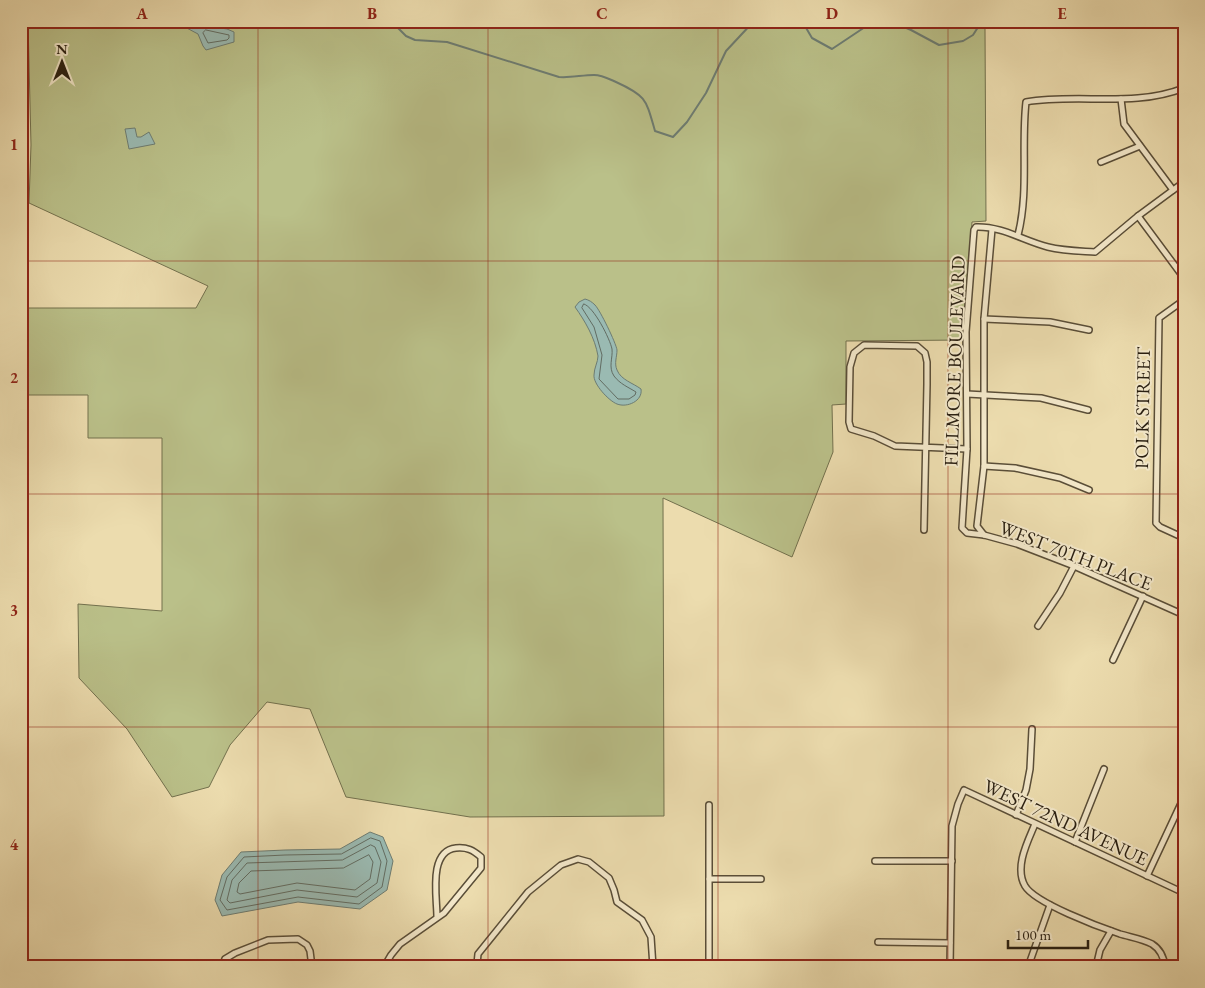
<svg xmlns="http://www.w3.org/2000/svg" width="1205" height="988" font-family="'EB Garamond',serif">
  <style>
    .green { fill: #bac089; stroke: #72704d }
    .water { fill: #9abab2; stroke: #6d7c72 }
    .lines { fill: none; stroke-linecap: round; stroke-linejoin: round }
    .shore { stroke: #626c62; stroke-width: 1 }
    .stream { stroke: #6d7c72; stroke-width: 2 }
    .street-casing { stroke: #5a4e38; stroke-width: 8 }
    .secondary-casing { stroke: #291f11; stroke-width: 10 }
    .street { stroke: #f3e8ca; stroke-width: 5 }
    .secondary { stroke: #f3e8ca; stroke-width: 8 }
    .grid { fill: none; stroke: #8f2418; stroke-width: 1; stroke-opacity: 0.55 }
    .labels { text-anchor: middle; stroke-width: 4; stroke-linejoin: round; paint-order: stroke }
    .street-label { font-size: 19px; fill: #291f11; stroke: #f3e8ca }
    .neatline { fill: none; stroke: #8f2418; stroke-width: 2 }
    .grid-label { font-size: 16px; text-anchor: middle; font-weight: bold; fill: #8f2418 }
  </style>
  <rect width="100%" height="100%" fill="#ecdcae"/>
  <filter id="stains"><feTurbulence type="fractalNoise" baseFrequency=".004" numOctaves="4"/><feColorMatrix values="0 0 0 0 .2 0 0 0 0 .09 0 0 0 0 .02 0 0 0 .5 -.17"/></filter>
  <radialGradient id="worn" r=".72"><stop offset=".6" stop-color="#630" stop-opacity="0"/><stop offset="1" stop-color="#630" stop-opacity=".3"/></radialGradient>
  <!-- green -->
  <polygon class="green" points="28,21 994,21 985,28 986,221 972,222 964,340 846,341 846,404 832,405 833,452 792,557 663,498 664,816 470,817 346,797 310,709 267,702 230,745 209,787 172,797 127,729 79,678 78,604 162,611 162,438 88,438 88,395 25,395 24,308 196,308 208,286 29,203 31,145"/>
  <!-- water -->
  <g class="water">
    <polygon points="182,21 207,21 208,26 227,29 234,32 234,42 206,50 203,46 198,34 183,26"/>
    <polygon points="135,128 137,137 141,137 149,132 155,144 129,149 125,129"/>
    <path d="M585 299C589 300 592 302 595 305 600 310 616 343 617 350 617 357 614 363 617 370 621 380 633 383 641 389 643 401 627 408 617 404 609 401 593 384 594 375 594 368 598 362 598 356 595 338 585 321 575 307L579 302Z"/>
    <polygon points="370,832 383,837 393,861 387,890 360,909 298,902 222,916 215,900 222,875 241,852 285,850 340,849"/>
  </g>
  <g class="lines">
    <!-- shore -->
    <g class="shore">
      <polygon points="206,30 229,35 229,38 227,40 208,43 203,33"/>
      <path d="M584 304C594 307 610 339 612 349 613 358 608 367 614 376 620 384 628 387 636 392L635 395 629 399H618L599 379 602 355 594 327 582 308Z"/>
      <polygon points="371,838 380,841 387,861 382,887 359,904 298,897 227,910 220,900 227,877 244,857 285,855 341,854"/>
      <polygon points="371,845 375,847 381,862 377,883 357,897 297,890 230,903 227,900 232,880 247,863 342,860"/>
      <polygon points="369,855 373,862 370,879 355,890 297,883 240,894 237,892 239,883 251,871 343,868"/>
    </g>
    <!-- stream -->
    <g class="stream">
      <path d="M391 21 406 36 415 40 447 42 559 77C571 78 582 75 594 75 602 75 609 79 616 82 647 96 646 100 655 131L673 137 687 122 706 93 726 51 754 21"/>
      <polyline points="802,21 812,38 832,49 874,21"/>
      <polyline points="890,21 911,30 939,45 963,41 973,35 982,21"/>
    </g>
    <defs>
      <g id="street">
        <polyline points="1121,99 1124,124 1173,190"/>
        <polyline points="1101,162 1140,146"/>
        <path d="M1184 182 1138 216 1095 252C1080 251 1064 251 1048 247 1024 241 1002 226 976 227L974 230 966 332 967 449 962 528 967 533 984 535 1017 544 1074 566 1184 615"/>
        <polyline points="1138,216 1184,278"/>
        <path d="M1018 235C1029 192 1021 146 1026 102 1079 93 1133 108 1184 88"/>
        <polyline points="1184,300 1159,318 1156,523 1160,527 1184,538"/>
        <polyline points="984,319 1050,322 1089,330"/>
        <polyline points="967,394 1041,398 1088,410"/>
        <polyline points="984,466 1015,468 1060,478 1089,490"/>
        <polyline points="924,530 927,384 927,362 925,353 917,346 864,345 854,353 850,367 849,422 851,429 874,436 895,446 967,449"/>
        <polyline points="984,535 977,526 984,466 984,319 992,229"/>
        <polyline points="1038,626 1060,593 1074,566"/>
        <polyline points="1113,660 1143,596"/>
        <polyline points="1016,815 1026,790 1030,769 1032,729"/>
        <path d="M1035 824C1028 841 1014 867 1025 886 1035 903 1099 927 1120 934 1130 937 1143 939 1152 944 1160 949 1164 958 1165 967"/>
        <polyline points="1075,842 1104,769"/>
        <polyline points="875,861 952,861"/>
        <polyline points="1147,876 1184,797"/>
        <polyline points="709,879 761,879"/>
        <polyline points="878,942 950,943"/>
        <polyline points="222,967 225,959 235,953 268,940 298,939 307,945 310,951 312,967"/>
        <path d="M384 967 391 955 400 944 444 913 481 868V857C473 850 467 847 456 848 428 851 437 897 437 917"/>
        <polyline points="481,967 477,964 478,954 528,892 561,865 578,859 589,862 609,878 614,890 617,902 642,920 651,937 653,967"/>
        <polyline points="515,967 524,963 535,967"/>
        <polyline points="709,967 709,805"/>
        <polyline points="950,967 952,826 958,804 964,790 1184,893"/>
        <polyline points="1028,967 1050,905"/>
        <polyline points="1096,967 1100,950 1111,931"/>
      </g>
      <polyline id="secondary" points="23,21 23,967"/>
    </defs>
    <!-- street casing -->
    <use href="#street" class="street-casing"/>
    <!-- secondary casing -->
    <use href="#secondary" class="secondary-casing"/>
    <!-- street -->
    <use href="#street" class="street"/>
    <!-- secondary -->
    <use href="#secondary" class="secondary"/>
  </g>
  <!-- grid -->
  <path class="grid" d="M258 21V967M488 21V967M718 21V967M948 21V967M21 261H1184M21 494H1184M21 727H1184"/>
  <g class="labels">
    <!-- street labels -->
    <g class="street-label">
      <text transform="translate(954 361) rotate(-88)" y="7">FILLMORE BOULEVARD</text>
      <text transform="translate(1142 408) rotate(-89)" y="7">POLK STREET</text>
      <text transform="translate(1076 555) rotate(21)" y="7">WEST 70TH PLACE</text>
      <text transform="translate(1066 822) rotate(25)" y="7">WEST 72ND AVENUE</text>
    </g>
  </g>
  <!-- margin -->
  <rect width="1205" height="988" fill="none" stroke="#ecdcae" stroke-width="55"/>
  <!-- north arrow -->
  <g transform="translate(62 62)" stroke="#f3e8ca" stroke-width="4" paint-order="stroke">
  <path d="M0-4L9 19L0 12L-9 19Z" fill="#291f11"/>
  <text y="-8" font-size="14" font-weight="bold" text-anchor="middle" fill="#291f11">N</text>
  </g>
  <!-- scale -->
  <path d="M1008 940v8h80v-8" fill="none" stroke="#291f11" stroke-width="2.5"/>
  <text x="1015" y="940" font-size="15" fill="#291f11" stroke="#f3e8ca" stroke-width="4" paint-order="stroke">100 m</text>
  <rect x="28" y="28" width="1150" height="932" class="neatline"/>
  <g class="grid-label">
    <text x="142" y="19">A</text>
    <text x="372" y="19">B</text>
    <text x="602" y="19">C</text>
    <text x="832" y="19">D</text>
    <text x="1062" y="19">E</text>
    <text x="14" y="150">1</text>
    <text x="14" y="383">2</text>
    <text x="14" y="616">3</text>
    <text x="14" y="850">4</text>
  </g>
  <rect width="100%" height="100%" filter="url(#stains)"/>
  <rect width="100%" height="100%" fill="url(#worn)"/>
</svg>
